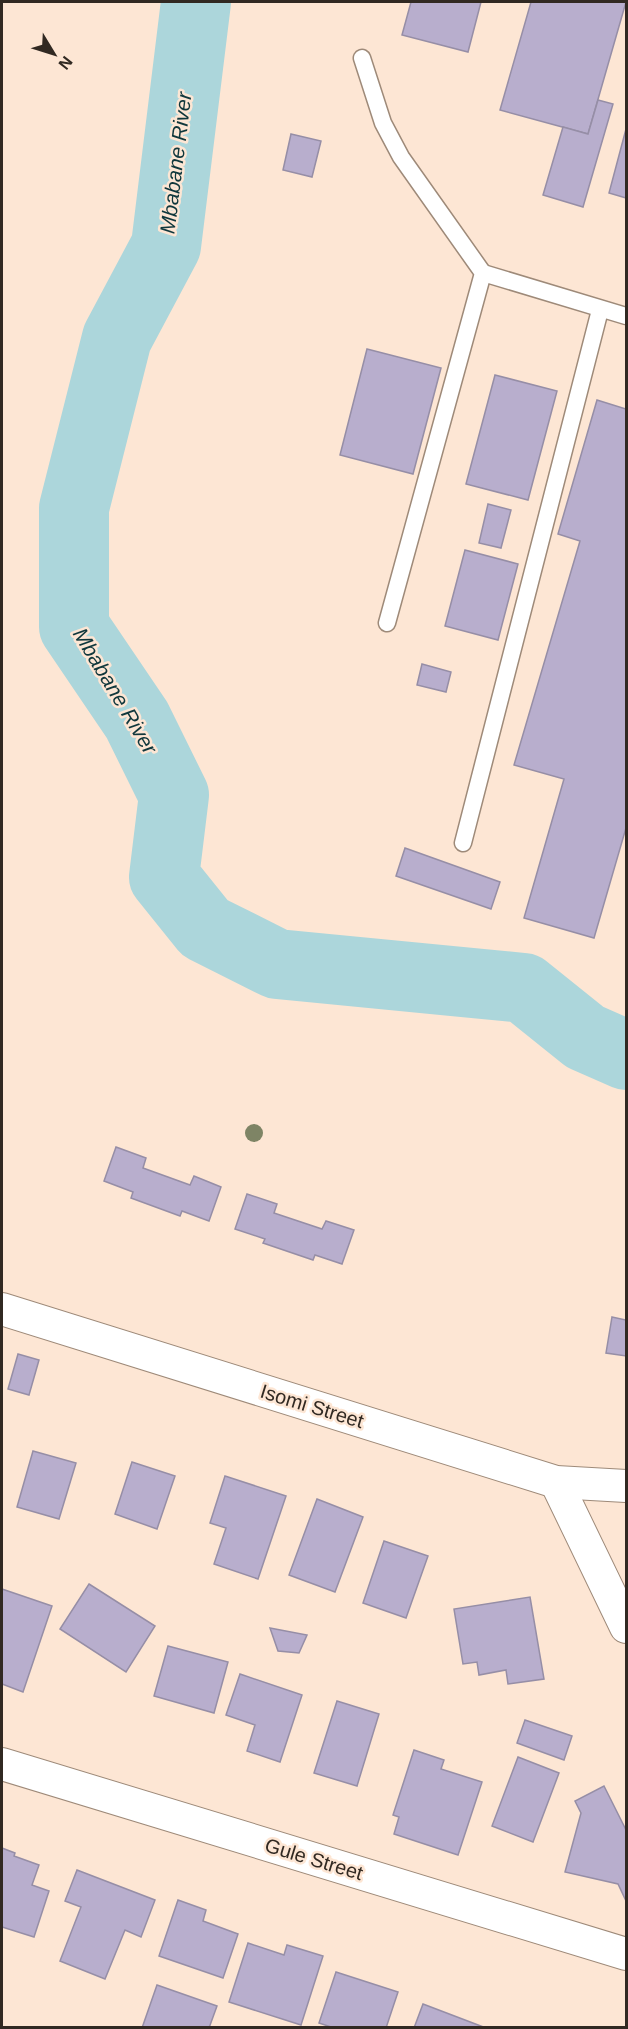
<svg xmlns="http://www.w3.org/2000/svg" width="628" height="2029" font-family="Helvetica,sans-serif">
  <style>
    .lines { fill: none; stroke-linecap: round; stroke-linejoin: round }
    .river { stroke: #acd6db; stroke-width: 70 }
    .building { fill: #b8aecd; stroke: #968ea6; stroke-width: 1.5 }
    .lane-casing { stroke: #9e8a79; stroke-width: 19 }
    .street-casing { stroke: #9e8a79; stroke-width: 34 }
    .lane { stroke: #fff; stroke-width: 16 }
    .street { stroke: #fff; stroke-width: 32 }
    .tree { fill: #7e8465 }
    .labels { text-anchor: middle; stroke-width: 5; stroke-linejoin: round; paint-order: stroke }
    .street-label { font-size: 20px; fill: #312922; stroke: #fde6d4 }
    .water-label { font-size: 21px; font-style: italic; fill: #0f373c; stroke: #fde6d4 }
  </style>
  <rect width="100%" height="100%" fill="#fde6d4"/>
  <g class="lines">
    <!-- river -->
    <polyline class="river" points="196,2 166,246 117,338 74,508 74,627 137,720 174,795 164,877 205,928 277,964 524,988 585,1037 626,1055"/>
  </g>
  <!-- building -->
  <g class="building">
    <polygon points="411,2 481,2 468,52 402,35"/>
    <polygon points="531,2 626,2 588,134 500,110"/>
    <polygon points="598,100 613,104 583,207 543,195 563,127 588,134"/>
    <polygon points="626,129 626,198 609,193"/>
    <polygon points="291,134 321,141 312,177 283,170"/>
    <polygon points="367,349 441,368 413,474 340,455"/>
    <polygon points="495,375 557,391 528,500 466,484"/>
    <polygon points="597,400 626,409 626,828 594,938 524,918 564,779 514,765 580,541 558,534"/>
    <polygon points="488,504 511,510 501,548 479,543"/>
    <polygon points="465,550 518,564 498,640 445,626"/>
    <polygon points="422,664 451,672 446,692 417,685"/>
    <polygon points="405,848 500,882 491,909 396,876"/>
    <polygon points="116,1147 146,1158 143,1168 190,1185 194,1176 221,1187 209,1221 182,1211 180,1216 131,1198 133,1192 104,1181"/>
    <polygon points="247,1194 277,1204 274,1213 322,1229 326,1221 354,1230 342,1264 315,1255 313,1260 263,1243 265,1239 235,1229"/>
    <polygon points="612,1317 626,1320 626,1356 606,1353"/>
    <polygon points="18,1354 39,1360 29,1395 8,1389"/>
    <polygon points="33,1451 76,1463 59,1519 17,1507"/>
    <polygon points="132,1462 175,1476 157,1529 115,1514"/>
    <polygon points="225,1476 286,1496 258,1579 214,1564 226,1528 210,1523"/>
    <polygon points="317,1499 363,1517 335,1592 289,1575"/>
    <polygon points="384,1541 428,1556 406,1618 363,1603"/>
    <polygon points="89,1584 155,1626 126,1672 60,1629"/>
    <polygon points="2,1589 52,1606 23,1692 2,1684"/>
    <polygon points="530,1597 544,1679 508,1684 506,1670 479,1675 477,1662 463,1664 454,1609"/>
    <polygon points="270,1628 307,1635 299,1653 278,1651"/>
    <polygon points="168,1646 228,1662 214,1713 154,1696"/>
    <polygon points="240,1674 302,1695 280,1762 247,1751 255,1725 226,1715"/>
    <polygon points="337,1701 379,1714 357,1786 314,1773"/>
    <polygon points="525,1720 572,1736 564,1760 517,1743"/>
    <polygon points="414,1750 444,1760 441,1769 482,1782 458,1855 394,1834 399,1817 393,1815"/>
    <polygon points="518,1757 559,1773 533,1842 492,1826"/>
    <polygon points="604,1786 626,1830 626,1901 618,1884 565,1872 581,1813 575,1801"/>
    <polygon points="2,1848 15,1853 14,1856 39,1865 32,1885 49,1891 34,1937 2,1927"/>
    <polygon points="77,1870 155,1900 141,1937 125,1930 105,1979 60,1961 81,1907 65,1901"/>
    <polygon points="178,1900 206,1910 203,1921 238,1934 223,1978 159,1956"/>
    <polygon points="248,1943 284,1955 287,1945 323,1956 301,2025 229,2002"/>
    <polygon points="336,1972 398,1992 386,2028 334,2028 319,2023"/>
    <polygon points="157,1985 217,2006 209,2028 142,2028"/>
    <polygon points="423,2004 486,2028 414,2028"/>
  </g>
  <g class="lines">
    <defs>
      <g id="lane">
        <polyline points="362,58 383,123 401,157 483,273 387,623"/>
        <polyline points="483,273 626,316"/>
        <polyline points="463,843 600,310"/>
      </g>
      <g id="street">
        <polyline points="2,1309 556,1482 626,1486"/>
        <polyline points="556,1482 626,1627"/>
        <polyline points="2,1764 626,1954"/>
      </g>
    </defs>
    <!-- lane casing -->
    <use href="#lane" class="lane-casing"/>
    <!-- street casing -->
    <use href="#street" class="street-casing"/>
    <!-- lane -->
    <use href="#lane" class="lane"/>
    <!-- street -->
    <use href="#street" class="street"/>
  </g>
  <!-- trees -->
  <circle class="tree" cx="254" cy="1133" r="9"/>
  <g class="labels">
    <!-- street labels -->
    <g class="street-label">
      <text transform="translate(312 1406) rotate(17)" y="7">Isomi Street</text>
      <text transform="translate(314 1859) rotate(17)" y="7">Gule Street</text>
    </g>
    <!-- water labels -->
    <g class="water-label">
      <text transform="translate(176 163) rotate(-83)" y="7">Mbabane River</text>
      <text transform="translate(115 691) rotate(59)" y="7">Mbabane River</text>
    </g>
  </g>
  <!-- border -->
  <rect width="628" height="2029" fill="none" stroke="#312922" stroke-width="6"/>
  <!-- north arrow -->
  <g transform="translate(54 54) rotate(128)" stroke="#fde6d4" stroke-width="4.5" paint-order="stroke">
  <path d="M0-4.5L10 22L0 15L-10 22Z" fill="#312922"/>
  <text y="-9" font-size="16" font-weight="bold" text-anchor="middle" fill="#312922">N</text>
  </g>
</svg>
